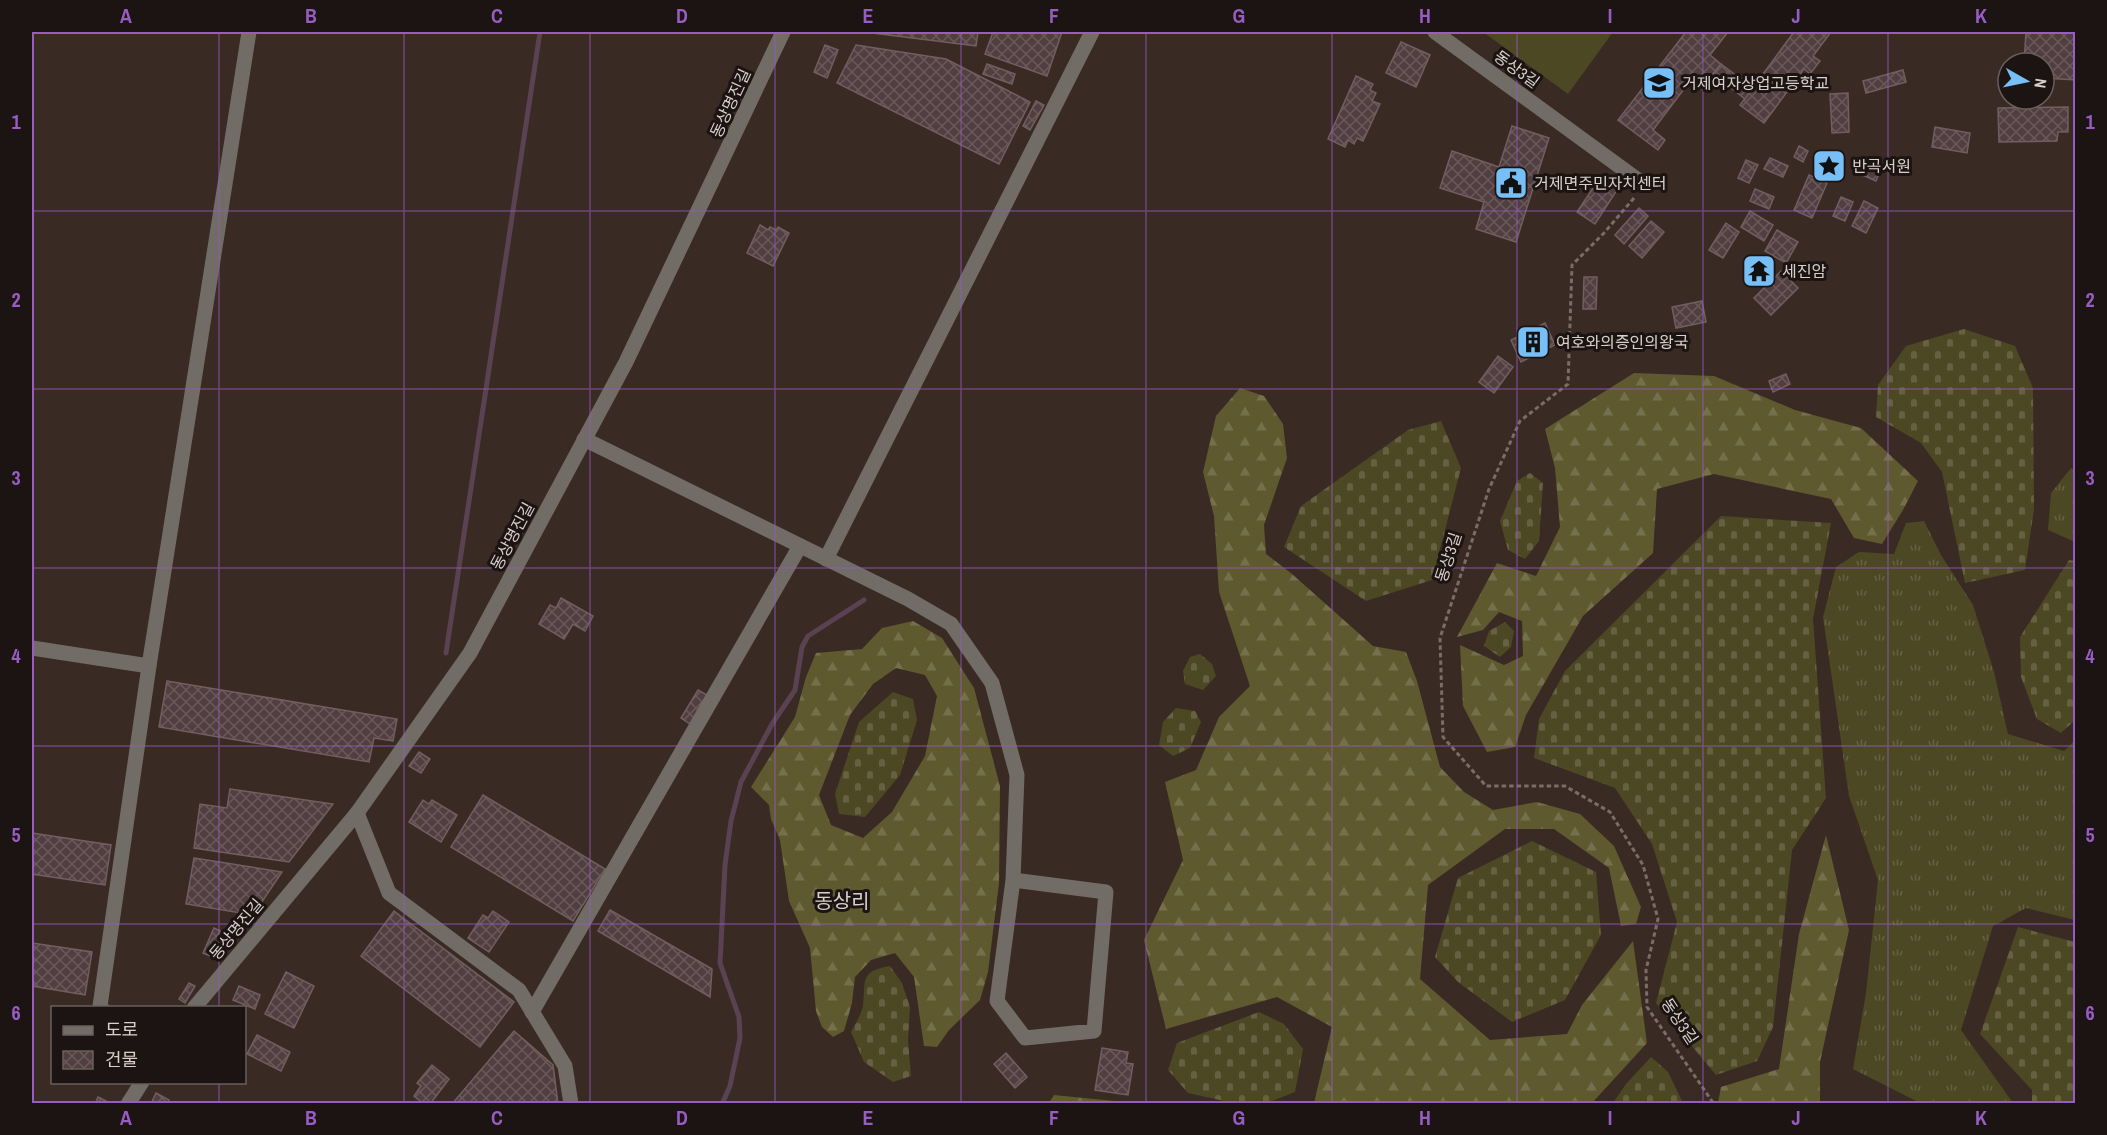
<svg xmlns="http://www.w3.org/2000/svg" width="2107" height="1135" font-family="'Archivo Narrow','Noto Sans KR',sans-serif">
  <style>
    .grass { fill: url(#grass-tufts) }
    .forest { fill: url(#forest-firs); fill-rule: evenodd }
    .cemetery { fill: url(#cemetery-stones) }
    .pitch { fill: #4c4823 }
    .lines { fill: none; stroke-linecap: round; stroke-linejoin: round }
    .stream { stroke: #5b4252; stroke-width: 5 }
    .building { fill: url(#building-cross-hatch); stroke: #725e60; stroke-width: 1.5 }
    .path { stroke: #7a6c67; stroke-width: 3; stroke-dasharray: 4.5 3; stroke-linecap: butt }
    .minor { stroke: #716c65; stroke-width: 15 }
    .grid { fill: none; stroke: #985dc3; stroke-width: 1.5; stroke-opacity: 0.55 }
    .labels { text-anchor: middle; stroke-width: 6; stroke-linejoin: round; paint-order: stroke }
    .street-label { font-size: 16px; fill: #dacfcc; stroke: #1c1412 }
    .poi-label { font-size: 16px; fill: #dacfcc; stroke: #1c1412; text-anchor: start }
    .quarter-label { font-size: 20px; fill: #dacfcc; stroke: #1c1412 }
    .neatline { fill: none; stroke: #985dc3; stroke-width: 2 }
    .grid-label { font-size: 20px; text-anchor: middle; font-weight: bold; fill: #985dc3 }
  </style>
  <defs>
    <pattern id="grass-tufts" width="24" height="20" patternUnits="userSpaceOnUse" patternTransform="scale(1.5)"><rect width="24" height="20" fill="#4c4823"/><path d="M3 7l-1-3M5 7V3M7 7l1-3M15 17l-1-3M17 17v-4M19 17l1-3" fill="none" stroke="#656142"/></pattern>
    <pattern id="forest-firs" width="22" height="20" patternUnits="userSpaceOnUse" patternTransform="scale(1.5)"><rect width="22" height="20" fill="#5e592f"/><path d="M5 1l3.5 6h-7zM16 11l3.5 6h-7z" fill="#74704c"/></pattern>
    <pattern id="cemetery-stones" width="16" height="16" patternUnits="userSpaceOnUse" patternTransform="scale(1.5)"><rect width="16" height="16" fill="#4c4823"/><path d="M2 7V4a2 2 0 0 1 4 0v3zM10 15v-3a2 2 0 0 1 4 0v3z" fill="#656142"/></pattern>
    <pattern id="building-cross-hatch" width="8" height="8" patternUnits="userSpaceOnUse" patternTransform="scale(1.5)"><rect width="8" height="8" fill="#513e41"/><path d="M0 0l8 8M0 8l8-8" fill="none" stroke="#69595b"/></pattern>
  </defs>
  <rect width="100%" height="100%" fill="#3a2a24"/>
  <!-- grass -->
  <g class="grass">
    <polygon points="2071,468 2075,470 2075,542 2048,530 2051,493"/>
    <polygon points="1924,521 1941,555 1973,605 1994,672 2008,734 2064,751 2075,740 2075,920 2026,908 1993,926 1961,1030 2013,1103 1920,1103 1853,1069 1866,993 1878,880 1849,796 1823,617 1836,567 1859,552 1894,554 1906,523"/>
  </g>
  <!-- forest -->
  <g class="forest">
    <polygon points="1634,373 1714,376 1795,410 1861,428 1918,481 1903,510 1882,544 1854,538 1831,499 1714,474 1657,489 1653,553 1583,616 1526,715 1515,747 1487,752 1463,706 1460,645 1504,665 1523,656 1522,621 1499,612 1483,630 1457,637 1497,563 1536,576 1560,527 1555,468 1545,429"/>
    <polygon points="1240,388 1264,396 1283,424 1287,458 1264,525 1266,554 1292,574 1373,646 1406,652 1417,681 1440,767 1464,792 1493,810 1537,802 1580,814 1614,846 1641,907 1636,924 1621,926 1609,868 1554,829 1505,829 1428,885 1420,979 1490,1040 1567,1034 1582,1005 1633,941 1647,1043 1592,1103 1314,1103 1332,1027 1277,997 1166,1029 1144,940 1183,860 1165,782 1196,770 1219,717 1250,686 1219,592 1214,516 1203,472 1216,416"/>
    <path d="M913 621 942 638 974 688 1000 786 999 883 988 972 980 1000 949 1030 937 1047 924 1046 914 977 895 953 871 960 855 977 852 1003 844 1031 833 1037 822 1027 816 1011 810 948 789 901 780 840 771 819 769 805 751 787 795 717 806 677 816 653 862 649 882 628ZM896 668 925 675 937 696 925 756 892 812 863 838 831 825 819 795 850 715 873 684Z"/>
    <polygon points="1826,835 1849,930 1820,1062 1820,1103 1718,1103 1721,1087 1779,1069 1799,934"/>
    <polygon points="1054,1095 1134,1103 1049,1103"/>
  </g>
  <!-- cemetery -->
  <g class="cemetery">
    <polygon points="1964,329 2015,346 2033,388 2034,509 2025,570 1965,583 1942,472 1921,443 1876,417 1878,385 1906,346"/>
    <polygon points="1441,421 1461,468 1432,580 1366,601 1284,547 1301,506 1408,430"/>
    <polygon points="1530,473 1543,483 1539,541 1525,559 1508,550 1500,521 1517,481"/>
    <polygon points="1721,516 1831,523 1813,619 1826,798 1792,850 1773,1027 1757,1061 1716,1075 1656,1003 1677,922 1652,844 1615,788 1534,758 1539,719 1565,671"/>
    <polygon points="2069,560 2076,561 2075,720 2061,733 2037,719 2021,677 2020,637"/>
    <polygon points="1505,622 1514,631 1511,647 1500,657 1484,646 1489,631"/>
    <polygon points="1200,654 1212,664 1216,676 1203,690 1185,684 1183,671 1190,657"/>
    <polygon points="893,692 913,699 917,720 900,775 865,817 839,814 835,794 859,722"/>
    <polygon points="1176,708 1195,711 1201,722 1190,748 1173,756 1159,745 1163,722"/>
    <polygon points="1532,841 1596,872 1601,935 1565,1000 1512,1022 1458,982 1435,957 1458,878"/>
    <polygon points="2018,927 2075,942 2075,1103 2032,1103 2032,1090 1980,1034"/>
    <path d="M890 966 902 983 910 1007 908 1040 911 1076 893 1082 864 1062 851 1032C855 1024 861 1015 863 1006 866 981 859 971 890 966Z"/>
    <polygon points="1259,1012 1284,1024 1303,1049 1295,1092 1267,1103 1233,1103 1188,1093 1168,1070 1177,1043"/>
    <polygon points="1651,1057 1668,1072 1683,1103 1613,1103 1626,1084"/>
  </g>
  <!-- pitch -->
  <polygon class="pitch" points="1483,32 1613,32 1568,94"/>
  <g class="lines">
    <!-- stream -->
    <g class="stream">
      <polyline points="446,653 540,32"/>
      <polyline points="722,1104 730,1086 740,1038 739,1017 720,963 725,865 731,821 741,782 772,724 795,690 802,647 808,636 864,600"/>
    </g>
  </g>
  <!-- building -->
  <g class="building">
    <polygon points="864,32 978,32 976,46"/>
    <polygon points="993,32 1062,32 1047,76 985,54"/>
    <polygon points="1686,32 1728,32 1710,55 1721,64 1701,89 1690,81 1653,130 1665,140 1658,150 1618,120"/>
    <polygon points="1794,32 1831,32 1813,56 1820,61 1810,74 1804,69 1764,123 1740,105"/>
    <polygon points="2026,32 2076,32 2076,80 2044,78 2044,63 2024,63"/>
    <polygon points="1401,42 1430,55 1416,87 1386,73"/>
    <polygon points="825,45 838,50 827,78 814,72"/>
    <polygon points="856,45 946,59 1030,102 999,164 837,83"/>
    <polygon points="987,64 1015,74 1012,84 983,74"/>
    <polygon points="1721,64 1753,88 1745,99 1713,74"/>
    <polygon points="1903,70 1906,82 1866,93 1863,81"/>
    <polygon points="1356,76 1373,84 1370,90 1376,93 1372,101 1380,104 1363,141 1357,138 1354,144 1348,140 1345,147 1328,139"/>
    <polygon points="1848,93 1849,132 1832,133 1830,94"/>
    <polygon points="1036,101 1044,105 1030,130 1023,126"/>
    <polygon points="2068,107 2068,132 2058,132 2057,141 1999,142 1998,108"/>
    <polygon points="1512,126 1549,138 1516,242 1476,229 1484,202 1440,188 1452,151 1499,167"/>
    <polygon points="1935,127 1970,133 1967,153 1932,147"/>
    <polygon points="1799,146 1808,151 1803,162 1794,157"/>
    <polygon points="1770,158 1788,166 1783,177 1764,169"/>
    <polygon points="1746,160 1758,165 1749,183 1738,178"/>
    <polygon points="1863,161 1881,169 1876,181 1858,173"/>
    <polygon points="1809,175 1827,183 1812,218 1794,210"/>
    <polygon points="1599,179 1617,190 1595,224 1577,212"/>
    <polygon points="1755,189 1774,197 1769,209 1750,201"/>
    <polygon points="1841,197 1853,202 1845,221 1833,216"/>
    <polygon points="1864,201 1878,208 1866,233 1852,226"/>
    <polygon points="1639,208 1648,216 1624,244 1615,235"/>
    <polygon points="1750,211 1773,225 1764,241 1741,227"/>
    <polygon points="1651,221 1664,232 1642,258 1629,246"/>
    <polygon points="1726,223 1739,232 1723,258 1709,250"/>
    <polygon points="760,225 768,230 770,227 776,230 778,227 789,233 773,266 747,253"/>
    <polygon points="1777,230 1798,242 1786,263 1765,251"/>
    <polygon points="1781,271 1798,288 1771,315 1754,298"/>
    <polygon points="1584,277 1597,277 1596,309 1583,309"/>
    <polygon points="1702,301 1706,322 1676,328 1672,307"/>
    <polygon points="1545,323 1555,345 1521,362 1511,340"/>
    <polygon points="1498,356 1513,367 1494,393 1479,382"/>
    <polygon points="1786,374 1790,384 1773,392 1769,381"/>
    <polygon points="561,598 593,616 585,631 573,624 564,639 539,624 550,605 556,608"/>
    <polygon points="167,681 397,719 393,741 374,738 369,762 159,727"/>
    <polygon points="698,690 707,695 690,724 681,718"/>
    <polygon points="419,752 430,759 421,773 409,766"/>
    <polygon points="230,789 333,804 289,862 194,848 200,804 227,808"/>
    <polygon points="483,795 605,869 573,921 451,847"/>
    <polygon points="423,800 429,804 432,800 457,815 441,842 409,822"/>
    <polygon points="32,833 111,845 105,885 32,874"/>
    <polygon points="194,858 282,872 253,915 186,904"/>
    <polygon points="610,910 712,969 710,997 598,931"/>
    <polygon points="394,911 514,1002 480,1047 361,956"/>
    <polygon points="493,911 509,922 489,952 468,938 483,915 488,918"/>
    <polygon points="214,928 230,936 220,960 203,953"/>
    <polygon points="32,943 92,952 85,995 32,986"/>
    <polygon points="286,972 314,986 294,1028 265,1014"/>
    <polygon points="189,983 195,986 185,1003 179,999"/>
    <polygon points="239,986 260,995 255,1009 233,1000"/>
    <polygon points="514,1031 553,1065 558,1104 452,1104"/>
    <polygon points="257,1035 290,1052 281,1071 247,1054"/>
    <polygon points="1102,1048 1128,1052 1126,1063 1133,1064 1128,1095 1095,1090"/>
    <polygon points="1006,1053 1027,1077 1015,1088 994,1064"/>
    <polygon points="432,1065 449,1079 430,1104 424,1104 414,1096 421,1086 417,1083"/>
    <polygon points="156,1093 169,1100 167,1104 151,1104"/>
    <polygon points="98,1097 110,1103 109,1104 95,1104"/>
  </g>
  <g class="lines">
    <!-- path -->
    <polyline class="path" points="1634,198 1604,233 1572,265 1568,384 1520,421 1489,489 1440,638 1443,737 1486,786 1565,786 1610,812 1643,865 1658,919 1646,970 1647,1007 1714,1104"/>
    <!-- minor -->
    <g class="minor">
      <polyline points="1435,32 1645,185"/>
      <polyline points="584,439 908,599 951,624 992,683 1017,775 1013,880 997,1001 1025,1038 1094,1031 1106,892 1013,880"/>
      <polyline points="826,559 1092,32"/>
      <polyline points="32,648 149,666"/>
      <polyline points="357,813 389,893 519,990 565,1066 571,1104"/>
      <polyline points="102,1008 100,1006 149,666 249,32"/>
      <polyline points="194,1008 357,813 470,653 626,362 783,32"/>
      <polyline points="532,1012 800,546"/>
      <polyline points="128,1104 142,1082"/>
    </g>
  </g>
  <!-- grid -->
  <path class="grid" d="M219 32V1008M404 32V1104M590 32V1104M775 32V1104M961 32V1104M1146 32V1104M1332 32V1104M1517 32V1104M1703 32V1104M1888 32V1104M32 211H2076M32 389H2076M32 568H2076M32 746H2076M32 924H2076M219 1082V1104"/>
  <!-- icons -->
  <defs>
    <symbol id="school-square" viewBox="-11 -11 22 22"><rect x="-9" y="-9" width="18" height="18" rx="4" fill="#77bff7" stroke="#1c1412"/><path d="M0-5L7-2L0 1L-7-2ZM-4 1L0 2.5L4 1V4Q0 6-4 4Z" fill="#111"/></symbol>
    <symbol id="sight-square" viewBox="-11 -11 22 22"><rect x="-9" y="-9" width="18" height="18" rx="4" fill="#77bff7" stroke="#1c1412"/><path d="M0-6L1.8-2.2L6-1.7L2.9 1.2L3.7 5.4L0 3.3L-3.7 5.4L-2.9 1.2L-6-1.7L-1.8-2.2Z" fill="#111"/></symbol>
    <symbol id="civic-square" viewBox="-11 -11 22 22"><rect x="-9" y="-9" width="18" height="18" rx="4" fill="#77bff7" stroke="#1c1412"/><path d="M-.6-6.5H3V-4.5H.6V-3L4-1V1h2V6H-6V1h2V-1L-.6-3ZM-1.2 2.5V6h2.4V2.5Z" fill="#111"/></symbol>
    <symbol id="temple-square" viewBox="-11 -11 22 22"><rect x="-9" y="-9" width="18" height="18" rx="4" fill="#77bff7" stroke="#1c1412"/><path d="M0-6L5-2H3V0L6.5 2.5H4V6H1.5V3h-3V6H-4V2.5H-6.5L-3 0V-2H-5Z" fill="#111"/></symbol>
    <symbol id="building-square" viewBox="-11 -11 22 22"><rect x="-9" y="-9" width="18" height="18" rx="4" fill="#77bff7" stroke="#1c1412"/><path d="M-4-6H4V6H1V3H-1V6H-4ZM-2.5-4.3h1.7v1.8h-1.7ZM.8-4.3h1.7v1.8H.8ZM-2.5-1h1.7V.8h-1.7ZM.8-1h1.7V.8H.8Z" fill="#111"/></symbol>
  </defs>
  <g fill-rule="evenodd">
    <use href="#school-square" x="1640" y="64" width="38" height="38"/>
    <use href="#sight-square" x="1810" y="147" width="38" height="38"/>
    <use href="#civic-square" x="1492" y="164" width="38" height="38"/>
    <use href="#temple-square" x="1740" y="252" width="38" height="38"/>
    <use href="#building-square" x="1514" y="323" width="38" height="38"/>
  </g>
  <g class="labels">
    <!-- street labels -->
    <g class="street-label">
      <text transform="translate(1517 69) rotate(36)" y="6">동상3길</text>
      <text transform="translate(730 103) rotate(-65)" y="6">동상명진길</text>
      <text transform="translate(512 536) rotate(-62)" y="6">동상명진길</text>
      <text transform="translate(1448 557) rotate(-72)" y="6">동상3길</text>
      <text transform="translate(236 929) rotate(-50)" y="6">동상명진길</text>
      <text transform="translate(1680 1021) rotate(56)" y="6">동상3길</text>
    </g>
    <!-- poi labels -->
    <g class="poi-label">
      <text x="1682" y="89">거제여자상업고등학교</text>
      <text x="1852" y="172">반곡서원</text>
      <text x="1534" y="189">거제면주민자치센터</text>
      <text x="1782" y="277">세진암</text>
      <text x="1556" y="348">여호와의증인의왕국</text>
    </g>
    <!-- quarter labels -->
    <g class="quarter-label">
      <text x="842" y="908">동상리</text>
    </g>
  </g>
  <!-- border -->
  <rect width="2107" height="1135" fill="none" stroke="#1c1412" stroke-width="66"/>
  <!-- legend -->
  <rect x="51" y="1006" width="195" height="78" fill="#1c1412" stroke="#685f5c" stroke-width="1.5"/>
  <rect x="63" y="1026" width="30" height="9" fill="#716c65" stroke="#685f5c" stroke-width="1.5"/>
  <text x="105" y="1036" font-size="18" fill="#dacfcc">도로</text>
  <rect x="63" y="1051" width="30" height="18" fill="url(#building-cross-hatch)" stroke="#685f5c" stroke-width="1.5"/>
  <text x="105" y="1066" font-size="18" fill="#dacfcc">건물</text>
  <!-- north arrow -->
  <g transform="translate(2026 81) rotate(99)"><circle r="28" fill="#1c1412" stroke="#685f5c" stroke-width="1.5"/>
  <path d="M0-4.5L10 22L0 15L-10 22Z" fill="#77bff7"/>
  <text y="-9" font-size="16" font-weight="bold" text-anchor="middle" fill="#dacfcc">N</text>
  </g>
  <rect x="33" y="33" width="2041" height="1069" class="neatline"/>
  <g class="grid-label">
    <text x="126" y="23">A</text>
    <text x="311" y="23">B</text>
    <text x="497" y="23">C</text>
    <text x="682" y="23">D</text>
    <text x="868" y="23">E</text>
    <text x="1054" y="23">F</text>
    <text x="1239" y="23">G</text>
    <text x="1425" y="23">H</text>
    <text x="1610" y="23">I</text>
    <text x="1796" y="23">J</text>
    <text x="1981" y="23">K</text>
    <text x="16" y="129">1</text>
    <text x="2090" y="129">1</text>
    <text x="16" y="307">2</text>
    <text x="2090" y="307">2</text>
    <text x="16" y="485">3</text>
    <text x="2090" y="485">3</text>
    <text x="16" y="663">4</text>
    <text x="2090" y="663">4</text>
    <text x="16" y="842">5</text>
    <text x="2090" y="842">5</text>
    <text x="16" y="1020">6</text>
    <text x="2090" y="1020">6</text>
    <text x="126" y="1125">A</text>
    <text x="311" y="1125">B</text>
    <text x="497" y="1125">C</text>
    <text x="682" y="1125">D</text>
    <text x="868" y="1125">E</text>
    <text x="1054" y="1125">F</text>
    <text x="1239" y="1125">G</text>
    <text x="1425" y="1125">H</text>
    <text x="1610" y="1125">I</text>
    <text x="1796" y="1125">J</text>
    <text x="1981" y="1125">K</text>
  </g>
</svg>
